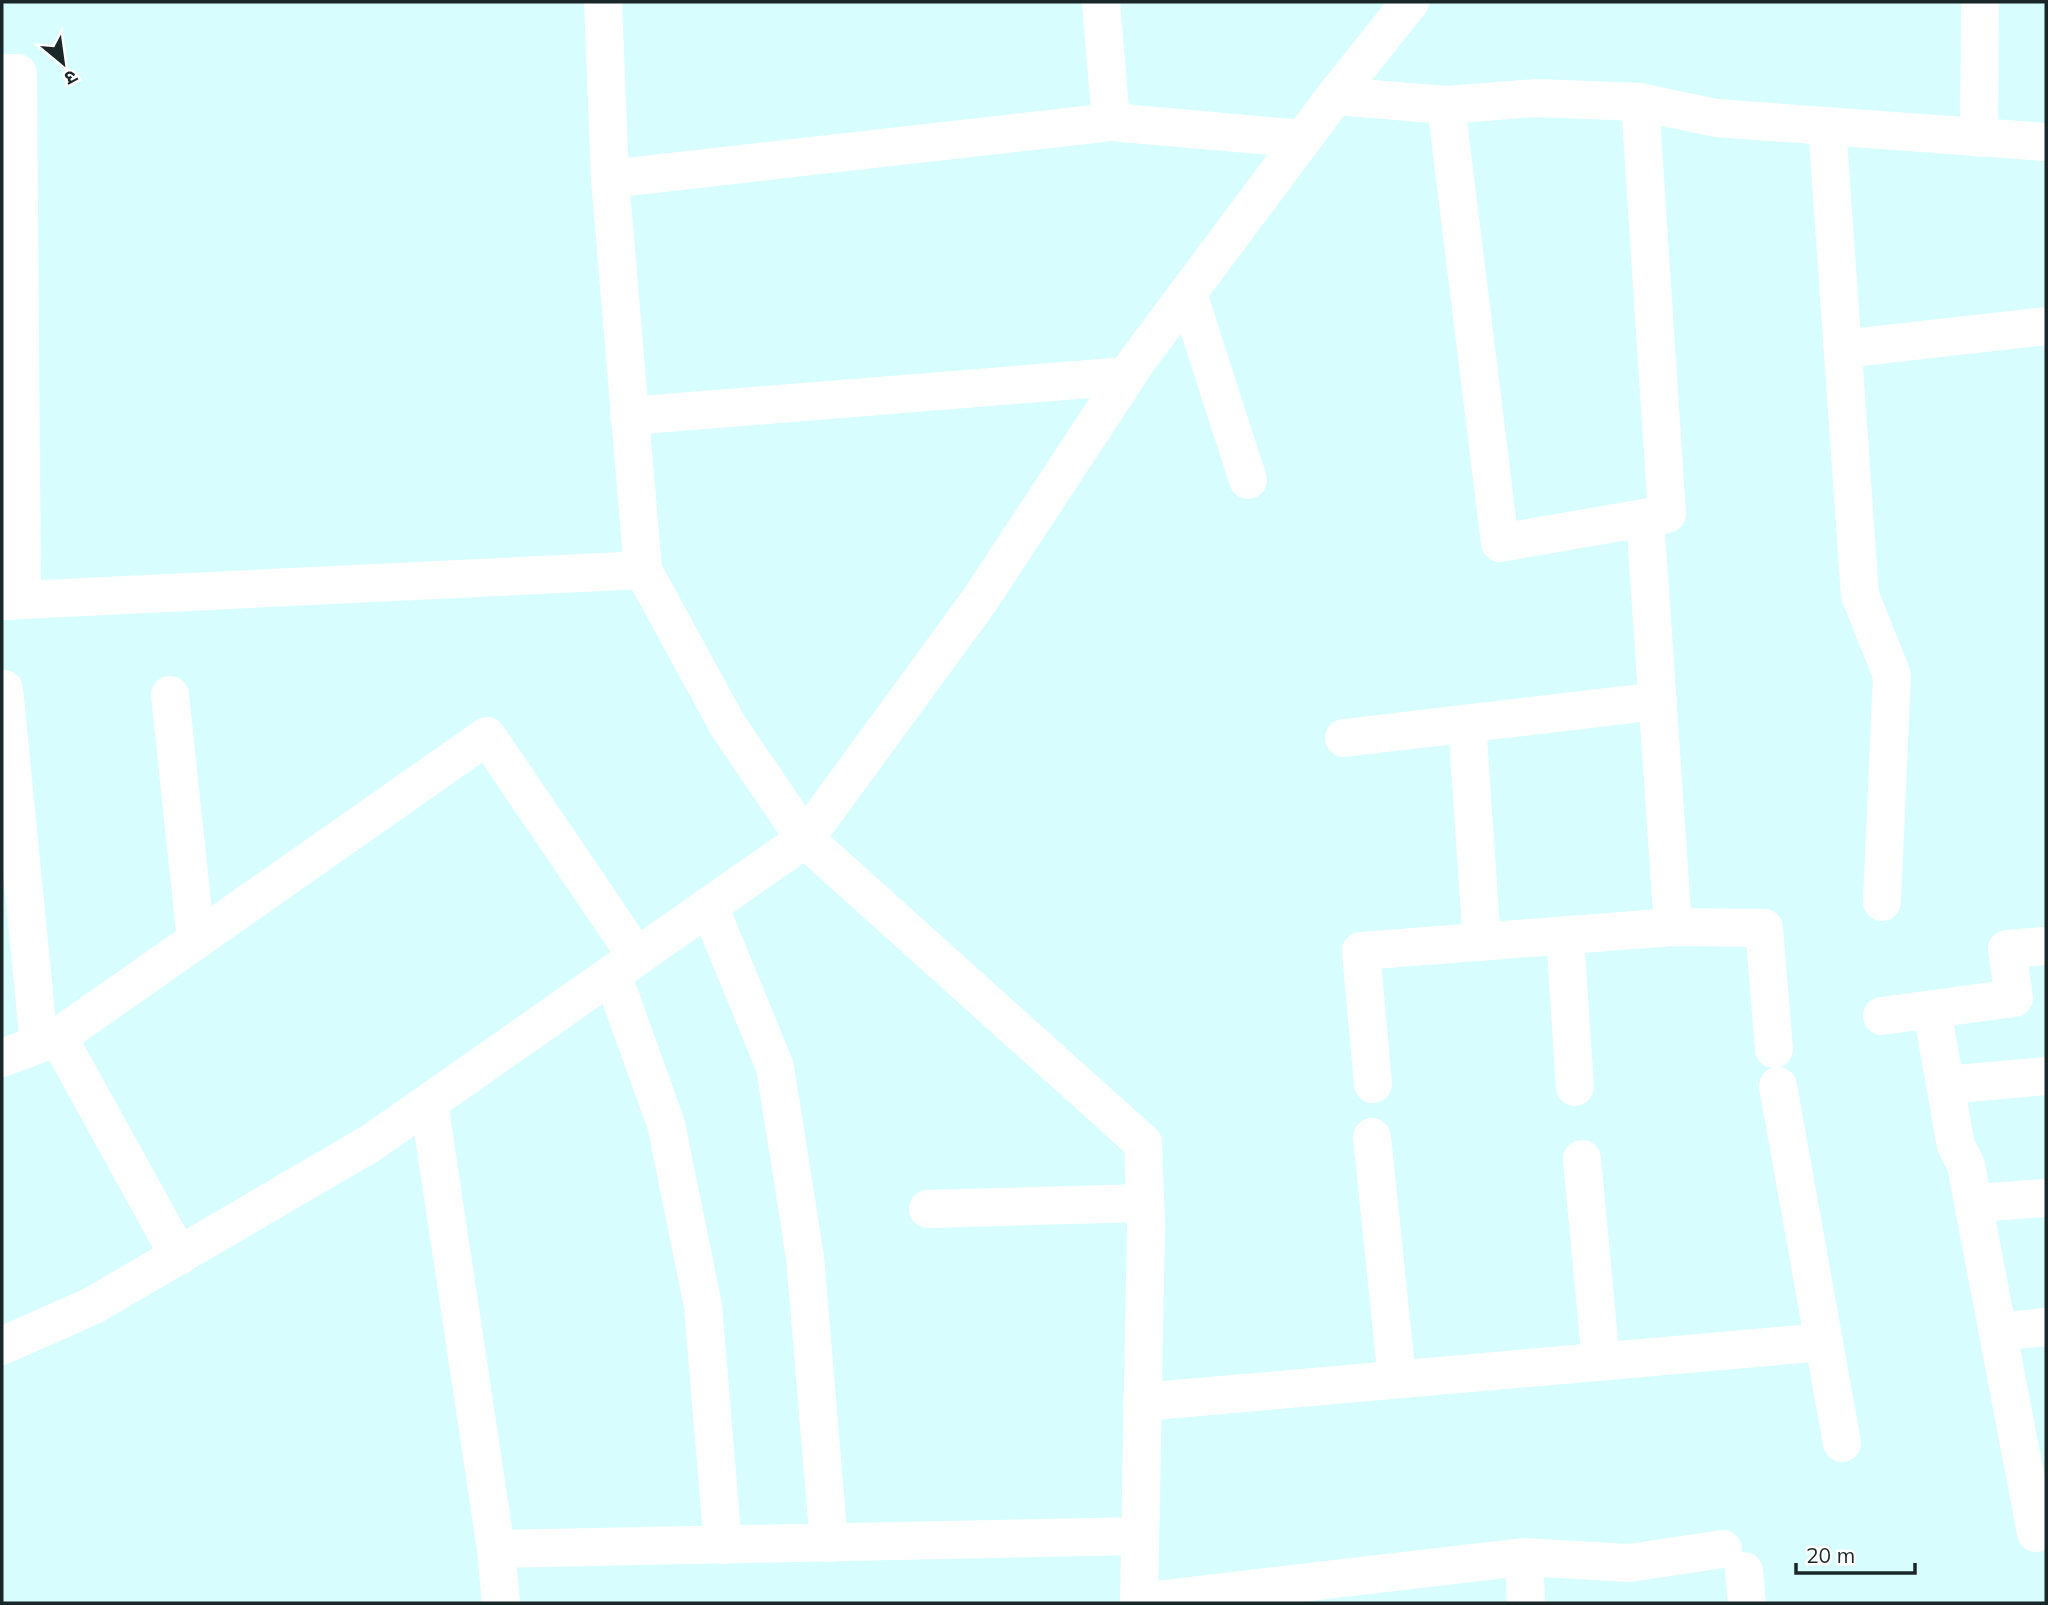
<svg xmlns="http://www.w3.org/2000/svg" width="2048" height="1605" font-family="Mulish,'Noto Sans Devanagari',sans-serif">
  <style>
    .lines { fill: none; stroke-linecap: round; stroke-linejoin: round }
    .street { stroke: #fff; stroke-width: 38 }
    .secondary { stroke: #fff; stroke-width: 38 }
  </style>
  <rect width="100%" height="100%" fill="#d8fdfe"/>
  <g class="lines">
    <!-- street -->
    <g class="street">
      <polyline points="603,2 610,179 643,570 727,724 805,839 1143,1143 1146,1224 1139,1603"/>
      <polyline points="1101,2 1111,122"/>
      <polyline points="2,73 18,73 22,600"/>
      <polyline points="1335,96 1446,105 1536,98 1640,102 1716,118 2046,142"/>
      <polyline points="1446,105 1500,543 1667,514 1640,102"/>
      <polyline points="1827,126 1860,595 1892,675 1882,902"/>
      <polyline points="1979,138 1980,5"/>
      <polyline points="610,179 1111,122 1303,139"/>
      <polyline points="1188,294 1248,480"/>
      <polyline points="1843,349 2046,326"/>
      <polyline points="629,416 1127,376"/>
      <polyline points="1645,518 1673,927"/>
      <polyline points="2,601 643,570"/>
      <polyline points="4,689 39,1044"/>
      <polyline points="170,695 196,940"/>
      <polyline points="1467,724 1482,942"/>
      <polyline points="1344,738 1658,701"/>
      <polyline points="709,906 775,1067 805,1257 829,1543"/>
      <polyline points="1565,936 1575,1087"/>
      <polyline points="612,974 666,1124 703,1306 723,1545"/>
      <polyline points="1932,1010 1956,1146 1966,1165 2036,1533"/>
      <polyline points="1882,1016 2014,998 2007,949 2046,946"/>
      <polyline points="58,1037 179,1256"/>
      <polyline points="2,1058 58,1037 487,736 637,957"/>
      <polyline points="1373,1084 1361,951 1673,927 1764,928 1774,1049"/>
      <polyline points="1945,1085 2046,1076"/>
      <polyline points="1778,1086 1842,1443"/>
      <polyline points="429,1103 496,1549 501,1603"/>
      <polyline points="1372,1137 1397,1379"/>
      <polyline points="1582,1159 1601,1362"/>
      <polyline points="1974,1203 2046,1198"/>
      <polyline points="928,1209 1145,1203"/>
      <polyline points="1998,1332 2046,1327"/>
      <polyline points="1142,1402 1824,1342"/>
      <polyline points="496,1549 1140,1536"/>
      <polyline points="1744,1571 1747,1603"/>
      <polyline points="1525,1580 1526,1603"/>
      <polyline points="1139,1602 1523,1557 1629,1563 1723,1549"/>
    </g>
    <!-- secondary -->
    <polyline class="secondary" points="2,1346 92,1306 371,1143 805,839 979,601 1137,361 1335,96 1410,2"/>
  </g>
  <!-- border -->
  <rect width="2048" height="1605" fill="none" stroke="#192728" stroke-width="7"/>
  <!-- north arrow -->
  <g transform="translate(63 63) rotate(151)" stroke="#ffffff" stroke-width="5" paint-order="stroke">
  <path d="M0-5L12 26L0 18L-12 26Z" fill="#192728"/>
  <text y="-10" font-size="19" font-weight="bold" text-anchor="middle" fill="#192728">उ</text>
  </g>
  <!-- scale -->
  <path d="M1796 1563v10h119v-10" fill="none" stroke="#192728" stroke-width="3.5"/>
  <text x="1806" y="1563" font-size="21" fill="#192728" stroke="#ffffff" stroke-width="5" paint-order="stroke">20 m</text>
</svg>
